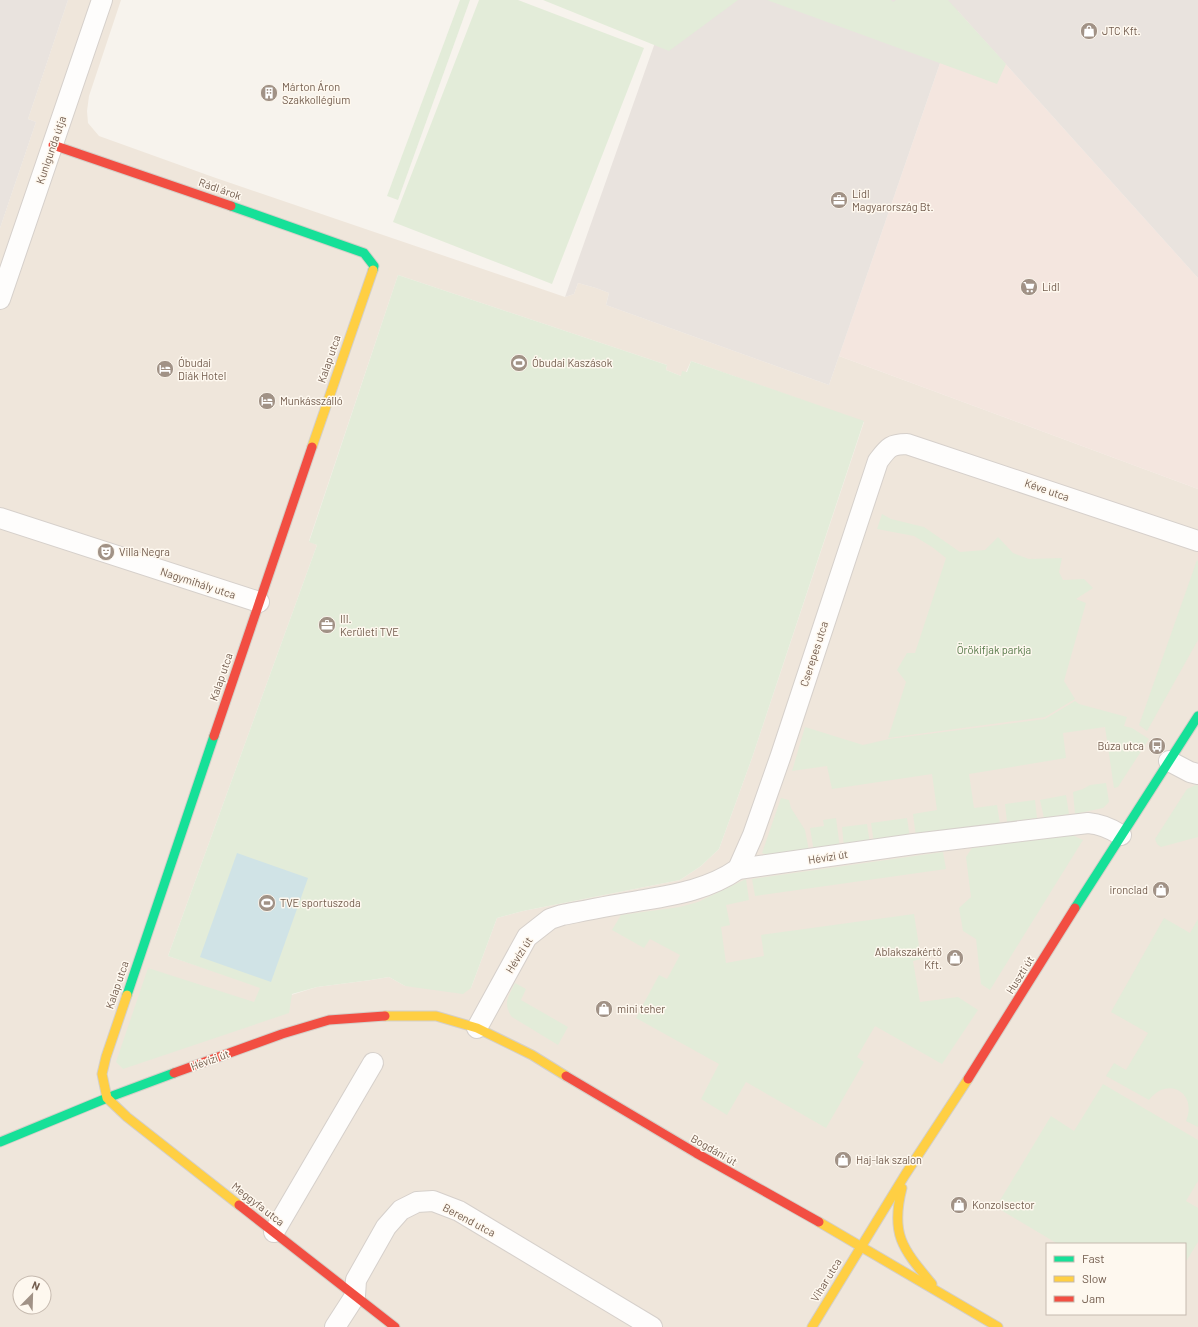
<svg xmlns="http://www.w3.org/2000/svg" width="1198" height="1327" font-family="Barlow,sans-serif">
  <style>
    .residential { fill: #efe6db; fill-rule: evenodd }
    .commercial { fill: #f4e6df }
    .industrial { fill: #e9e3de }
    .green { fill: #e3ecd9 }
    .water { fill: #d0e3e6 }
    .lines { fill: none; stroke-linecap: round; stroke-linejoin: round }
    .street-casing { stroke: #d6d0cb; stroke-width: 22 }
    .fast-casing { stroke: #d4cfc8; stroke-width: 11 }
    .slow-casing { stroke: #d4cfc8; stroke-width: 11 }
    .jam-casing { stroke: #d4cfc8; stroke-width: 11 }
    .street { stroke: #fefdfc; stroke-width: 20 }
    .fast { stroke: #16e098; stroke-width: 9 }
    .slow { stroke: #ffcf43; stroke-width: 9 }
    .jam { stroke: #f24e42; stroke-width: 9 }
    .labels { text-anchor: middle; stroke-width: 3; stroke-linejoin: round; paint-order: stroke }
    .poi-label { font-size: 11px; fill: #735d4e; stroke: #fef8ef; text-anchor: start }
    .street-label { font-size: 11px; fill: #735d4e; stroke: #fef8ef }
    .park-label { font-size: 11px; fill: #547847; stroke: #fef8ef }
  </style>
  <rect width="100%" height="100%" fill="#f7f3ed"/>
  <!-- residential -->
  <path class="residential" d="M68 0H121L89 96 87 111 88 123 99 136 213 177 565 297 574 294 578 283 596 288 609 293 606 305 829 385 839 356 1198 489V1327H0V228L36 122 28 119ZM398 275 667 365 666 370 681 376 686 372 691 361 864 422 752 758 719 849 701 866 680 880 523 911 497 918 471 988 405 986 389 977 371 980 317 987 288 996 168 956 317 545 309 541ZM1047 1244H1185V1314H1047ZM20 1283H44V1307H20Z"/>
  <!-- commercial -->
  <polygon class="commercial" points="958,11 1198,278 1198,489 839,356"/>
  <!-- industrial -->
  <g class="industrial">
    <polygon points="0,0 68,0 28,119 36,122 0,228"/>
    <polygon points="568,0 1198,0 1198,278 958,11 829,385 606,305 609,293 596,288 578,283 574,294 565,297 657,37"/>
  </g>
  <!-- green -->
  <g class="green">
    <polygon points="460,0 470,0 398,200 387,196"/>
    <polygon points="479,0 518,0 644,48 552,284 393,222"/>
    <polygon points="543,0 738,0 669,51"/>
    <polygon points="767,0 891,0 893,2 896,0 948,0 1006,64 997,84"/>
    <polygon points="398,275 667,365 666,370 681,376 682,371 687,372 691,361 864,421 752,758 719,849 701,866 680,880 523,911 497,918 471,988 463,994 405,986 389,977 371,980 317,987 292,994 289,1013 123,1069 116,1062 148,968 254,1002 260,988 168,956 317,545 309,542"/>
    <polygon points="882,514 891,519 924,527 960,552 985,550 998,537 1013,553 1029,559 1062,558 1059,572 1063,580 1084,579 1093,588 1076,599 1086,603 1064,681 1075,699 1045,717 888,738 906,682 897,670 907,653 915,653 946,558 932,547 914,536 877,529"/>
    <polygon points="1197,560 1198,561 1198,640 1147,731 1139,725"/>
    <polygon points="1075,701 1079,704 1127,717 1124,726 1132,728 1149,739 1118,787 1114,788 1105,727 1063,733 1066,758 969,774 974,808 997,805 1000,824 916,837 913,814 937,810 932,774 832,789 827,766 792,771 805,727 863,745 889,739 1045,719"/>
    <polygon points="1106,783 1109,802 1103,808 1075,814 1073,792 1083,789 1090,785"/>
    <polygon points="1198,784 1198,837 1161,847 1157,844 1155,839 1187,789"/>
    <polygon points="1066,795 1069,814 1044,818 1040,800"/>
    <polygon points="781,798 789,800 791,808 805,830 809,851 774,857 762,853"/>
    <polygon points="1035,800 1037,818 1007,822 1005,804"/>
    <polygon points="836,818 840,848 814,852 810,828 824,826 823,820"/>
    <polygon points="907,818 910,838 874,843 871,823"/>
    <polygon points="867,824 870,844 844,847 842,827"/>
    <polygon points="1072,835 1083,840 990,990 981,984 976,939 963,931 959,908 971,897 966,857 972,848"/>
    <polygon points="943,852 946,869 755,896 752,879"/>
    <polygon points="746,879 749,900 726,905 730,925 721,927 726,963 764,956 761,935 914,914 921,959 913,961 920,1002 958,997 978,1010 942,1064 875,1026 857,1057 864,1062 826,1128 746,1082 727,1115 701,1099 719,1064 636,1018 659,975 667,979 680,955 650,939 644,948 612,930 621,915 680,907 698,902"/>
    <path d="M1164 918 1190 933 1198 919V1127L1186 1121C1198 1092 1167 1076 1149 1100L1106 1076 1114 1063 1126 1070 1148 1033 1111 1012Z"/>
    <path d="M515 983 526 989 521 1000 568 1027 558 1045 512 1017C502 1003 509 996 515 983Z"/>
    <polygon points="1103,1084 1198,1140 1198,1181 1186,1201 1198,1208 1198,1242 1185,1263 1185,1244 1058,1244 996,1207 1051,1116 1074,1131"/>
  </g>
  <!-- water -->
  <polygon class="water" points="237,853 308,878 271,982 200,957"/>
  <g class="lines">
    <defs>
      <g id="street">
        <polyline points="0,299 102,0"/>
        <polyline points="0,518 259,602"/>
        <polyline points="1169,761 1190,772 1198,774"/>
        <path d="M738 869 753 835 781 755 878 461C888 448 890 444 907 444L1198 541"/>
        <path d="M477 1028 527 937 550 919 562 915C588 910 613 905 638 901 673 895 708 890 738 869L914 844 1088 823C1101 824 1110 828 1121 835"/>
        <polyline points="274,1232 373,1063"/>
        <polyline points="335,1327 355,1296 356,1280 386,1227 401,1210 417,1202 433,1201 459,1211 652,1327"/>
      </g>
      <g id="fast">
        <polyline points="231,206 364,253 374,266 373,270"/>
        <polyline points="1075,908 1198,716"/>
        <polyline points="127,995 214,736"/>
        <polyline points="0,1142 107,1098 174,1073"/>
      </g>
      <g id="slow">
        <polyline points="312,447 373,270"/>
        <polyline points="127,995 106,1057 102,1074 107,1098 127,1117 239,1205"/>
        <polyline points="385,1016 436,1016 477,1028 532,1055 566,1076"/>
        <path d="M902 1188C890 1235 903 1249 932 1284"/>
        <polyline points="819,1222 998,1327"/>
        <polyline points="812,1327 905,1175 968,1079"/>
      </g>
      <g id="jam">
        <polyline points="53,145 231,206"/>
        <polyline points="214,736 312,447"/>
        <polyline points="174,1073 282,1034 329,1020 385,1016"/>
        <polyline points="566,1076 696,1153 819,1222"/>
        <polyline points="968,1079 1075,908"/>
        <polyline points="239,1205 395,1327"/>
      </g>
    </defs>
    <!-- street casing -->
    <use href="#street" class="street-casing"/>
    <!-- fast casing -->
    <use href="#fast" class="fast-casing"/>
    <!-- slow casing -->
    <use href="#slow" class="slow-casing"/>
    <!-- jam casing -->
    <use href="#jam" class="jam-casing"/>
    <!-- street -->
    <use href="#street" class="street"/>
    <!-- fast -->
    <use href="#fast" class="fast"/>
    <!-- slow -->
    <use href="#slow" class="slow"/>
    <!-- jam -->
    <use href="#jam" class="jam"/>
  </g>
  <!-- icons -->
  <defs>
    <symbol id="shop-disc" viewBox="-11 -11 22 22"><circle r="9.5" fill="#a19286" stroke="#fef8ef"/><path d="M-5-2.5h2.3a2.7 3.5 0 0 1 5.4 0H5L5.5 6h-11ZM-1.5-2.5h3a1.5 2.3 0 0 0-3 0Z" fill="#fff"/></symbol>
    <symbol id="building-disc" viewBox="-11 -11 22 22"><circle r="9.5" fill="#a19286" stroke="#fef8ef"/><path d="M-4-6H4V6H1V3H-1V6H-4ZM-2.5-4.3h1.7v1.8h-1.7ZM.8-4.3h1.7v1.8H.8ZM-2.5-1h1.7V.8h-1.7ZM.8-1h1.7V.8H.8Z" fill="#fff"/></symbol>
    <symbol id="office-disc" viewBox="-11 -11 22 22"><circle r="9.5" fill="#a19286" stroke="#fef8ef"/><path d="M-6-3h4V-5.5h4V-3h4V5H-6ZM-1-4.5V-3h2v-1.5ZM-6 0V1H6V0Z" fill="#fff"/></symbol>
    <symbol id="supermarket-disc" viewBox="-11 -11 22 22"><circle r="9.5" fill="#a19286" stroke="#fef8ef"/><path d="M-6-5.5h2.5l.6 2H6L4.5 2H-2.5L-4.4-4H-6ZM-1.5 3.2a1.3 1.3 0 1 0 .1 0ZM3 3.2a1.3 1.3 0 1 0 .1 0Z" fill="#fff"/></symbol>
    <symbol id="stadium-disc" viewBox="-11 -11 22 22"><circle r="9.5" fill="#a19286" stroke="#fef8ef"/><path d="M0-5a6.5 5 0 1 0 0 10a6.5 5 0 1 0 0-10ZM-3.5-1.8h7v3.6h-7Z" fill="#fff"/></symbol>
    <symbol id="hotel-disc" viewBox="-11 -11 22 22"><circle r="9.5" fill="#a19286" stroke="#fef8ef"/><path d="M-6-4.5h1.5V1H6V5H4.5V3h-9V5H-6ZM-4 0a1.8 1.8 0 1 1 3.6 0ZM.5 0V-2.5h3Q6-2.5 6 0Z" fill="#fff"/></symbol>
    <symbol id="theatre-disc" viewBox="-11 -11 22 22"><circle r="9.5" fill="#a19286" stroke="#fef8ef"/><path d="M-5-5.5Q0-4 5-5.5V0Q5 5 0 6Q-5 5-5 0ZM-3.3-2.5H-1v1.5H-3.3ZM1-2.5H3.3v1.5H1ZM-2.8 1Q0 5.5 2.8 1Z" fill="#fff"/></symbol>
    <symbol id="bus-disc" viewBox="-11 -11 22 22"><circle r="9.5" fill="#a19286" stroke="#fef8ef"/><path d="M-5-6H5V4H4V6H2V4H-2V6H-4V4H-5ZM-3.5-4V0h7V-4ZM-3.5 1.2v1.5H-2V1.2ZM2 1.2v1.5H3.5V1.2Z" fill="#fff"/></symbol>
  </defs>
  <g fill-rule="evenodd">
    <use href="#shop-disc" x="1079" y="21" width="20" height="20"/>
    <use href="#building-disc" x="259" y="83" width="20" height="20"/>
    <use href="#office-disc" x="829" y="190" width="20" height="20"/>
    <use href="#supermarket-disc" x="1019" y="277" width="20" height="20"/>
    <use href="#stadium-disc" x="509" y="353" width="20" height="20"/>
    <use href="#hotel-disc" x="155" y="359" width="20" height="20"/>
    <use href="#hotel-disc" x="257" y="391" width="20" height="20"/>
    <use href="#theatre-disc" x="96" y="542" width="20" height="20"/>
    <use href="#office-disc" x="317" y="615" width="20" height="20"/>
    <use href="#bus-disc" x="1147" y="736" width="20" height="20"/>
    <use href="#shop-disc" x="1151" y="880" width="20" height="20"/>
    <use href="#stadium-disc" x="257" y="893" width="20" height="20"/>
    <use href="#shop-disc" x="945" y="948" width="20" height="20"/>
    <use href="#shop-disc" x="594" y="999" width="20" height="20"/>
    <use href="#shop-disc" x="833" y="1150" width="20" height="20"/>
    <use href="#shop-disc" x="949" y="1195" width="20" height="20"/>
  </g>
  <g class="labels">
    <!-- poi labels -->
    <g class="poi-label">
      <text x="1102" y="35">JTC Kft.</text>
      <text x="282" y="91">Márton Áron<tspan x="282" dy="13">Szakkollégium</tspan></text>
      <text x="852" y="198">Lidl<tspan x="852" dy="13">Magyarország Bt.</tspan></text>
      <text x="1042" y="291">Lidl</text>
      <text x="178" y="367">Óbudai<tspan x="178" dy="13">Diák Hotel</tspan></text>
      <text x="532" y="367">Óbudai Kaszások</text>
      <text x="280" y="405">Munkásszálló</text>
      <text x="119" y="556">Villa Negra</text>
      <text x="340" y="623">III.<tspan x="340" dy="13">Kerületi TVE</tspan></text>
      <text x="1144" y="750" text-anchor="end">Búza utca</text>
      <text x="1148" y="894" text-anchor="end">ironclad</text>
      <text x="280" y="907">TVE sportuszoda</text>
      <text x="942" y="956" text-anchor="end">Ablakszakértő<tspan x="942" dy="13">Kft.</tspan></text>
      <text x="617" y="1013">mini teher</text>
      <text x="856" y="1164">Haj-lak szalon</text>
      <text x="972" y="1209">Konzolsector</text>
    </g>
    <!-- street labels -->
    <g class="street-label">
      <text transform="translate(51 150) rotate(-71)" y="4">Kunigunda útja</text>
      <text transform="translate(220 189) rotate(19)" y="4">Rádl árok</text>
      <text transform="translate(329 359) rotate(-71)" y="4">Kalap utca</text>
      <text transform="translate(1047 490) rotate(19)" y="4">Kéve utca</text>
      <text transform="translate(198 583) rotate(18)" y="4">Nagymihály utca</text>
      <text transform="translate(814 654) rotate(-72)" y="4">Cserepes utca</text>
      <text transform="translate(221 677) rotate(-71)" y="4">Kalap utca</text>
      <text transform="translate(828 857) rotate(-9)" y="4">Hévízi út</text>
      <text transform="translate(519 955) rotate(-58)" y="4">Hévízi út</text>
      <text transform="translate(1020 975) rotate(-58)" y="4">Huszti út</text>
      <text transform="translate(117 985) rotate(-71)" y="4">Kalap utca</text>
      <text transform="translate(210 1060) rotate(-20)" y="4">Hévízi út</text>
      <text transform="translate(714 1150) rotate(30)" y="4">Bogdáni út</text>
      <text transform="translate(258 1204) rotate(38)" y="4">Meggyfa utca</text>
      <text transform="translate(469 1220) rotate(28)" y="4">Berend utca</text>
      <text transform="translate(826 1280) rotate(-59)" y="4">Vihar utca</text>
    </g>
    <!-- park labels -->
    <g class="park-label">
      <text x="994" y="654">Örökifjak parkja</text>
    </g>
  </g>
  <!-- legend -->
  <rect x="1046" y="1243" width="140" height="72" fill="#fef8ef" stroke="#c6baaf"/>
  <rect x="1054" y="1256" width="20" height="6" fill="#16e098" stroke="#c6baaf"/>
  <text x="1082" y="1263" font-size="12" fill="#735d4e">Fast</text>
  <rect x="1054" y="1276" width="20" height="6" fill="#ffcf43" stroke="#c6baaf"/>
  <text x="1082" y="1283" font-size="12" fill="#735d4e">Slow</text>
  <rect x="1054" y="1296" width="20" height="6" fill="#f24e42" stroke="#c6baaf"/>
  <text x="1082" y="1303" font-size="12" fill="#735d4e">Jam</text>
  <!-- north arrow -->
  <g transform="translate(32 1295) rotate(23)"><circle r="19" fill="#fef8ef" stroke="#c6baaf"/>
  <path d="M0-3L7 15L0 10L-7 15Z" fill="#a19286"/>
  <text y="-6" font-size="11" font-weight="bold" text-anchor="middle" fill="#735d4e">N</text>
  </g>
</svg>
